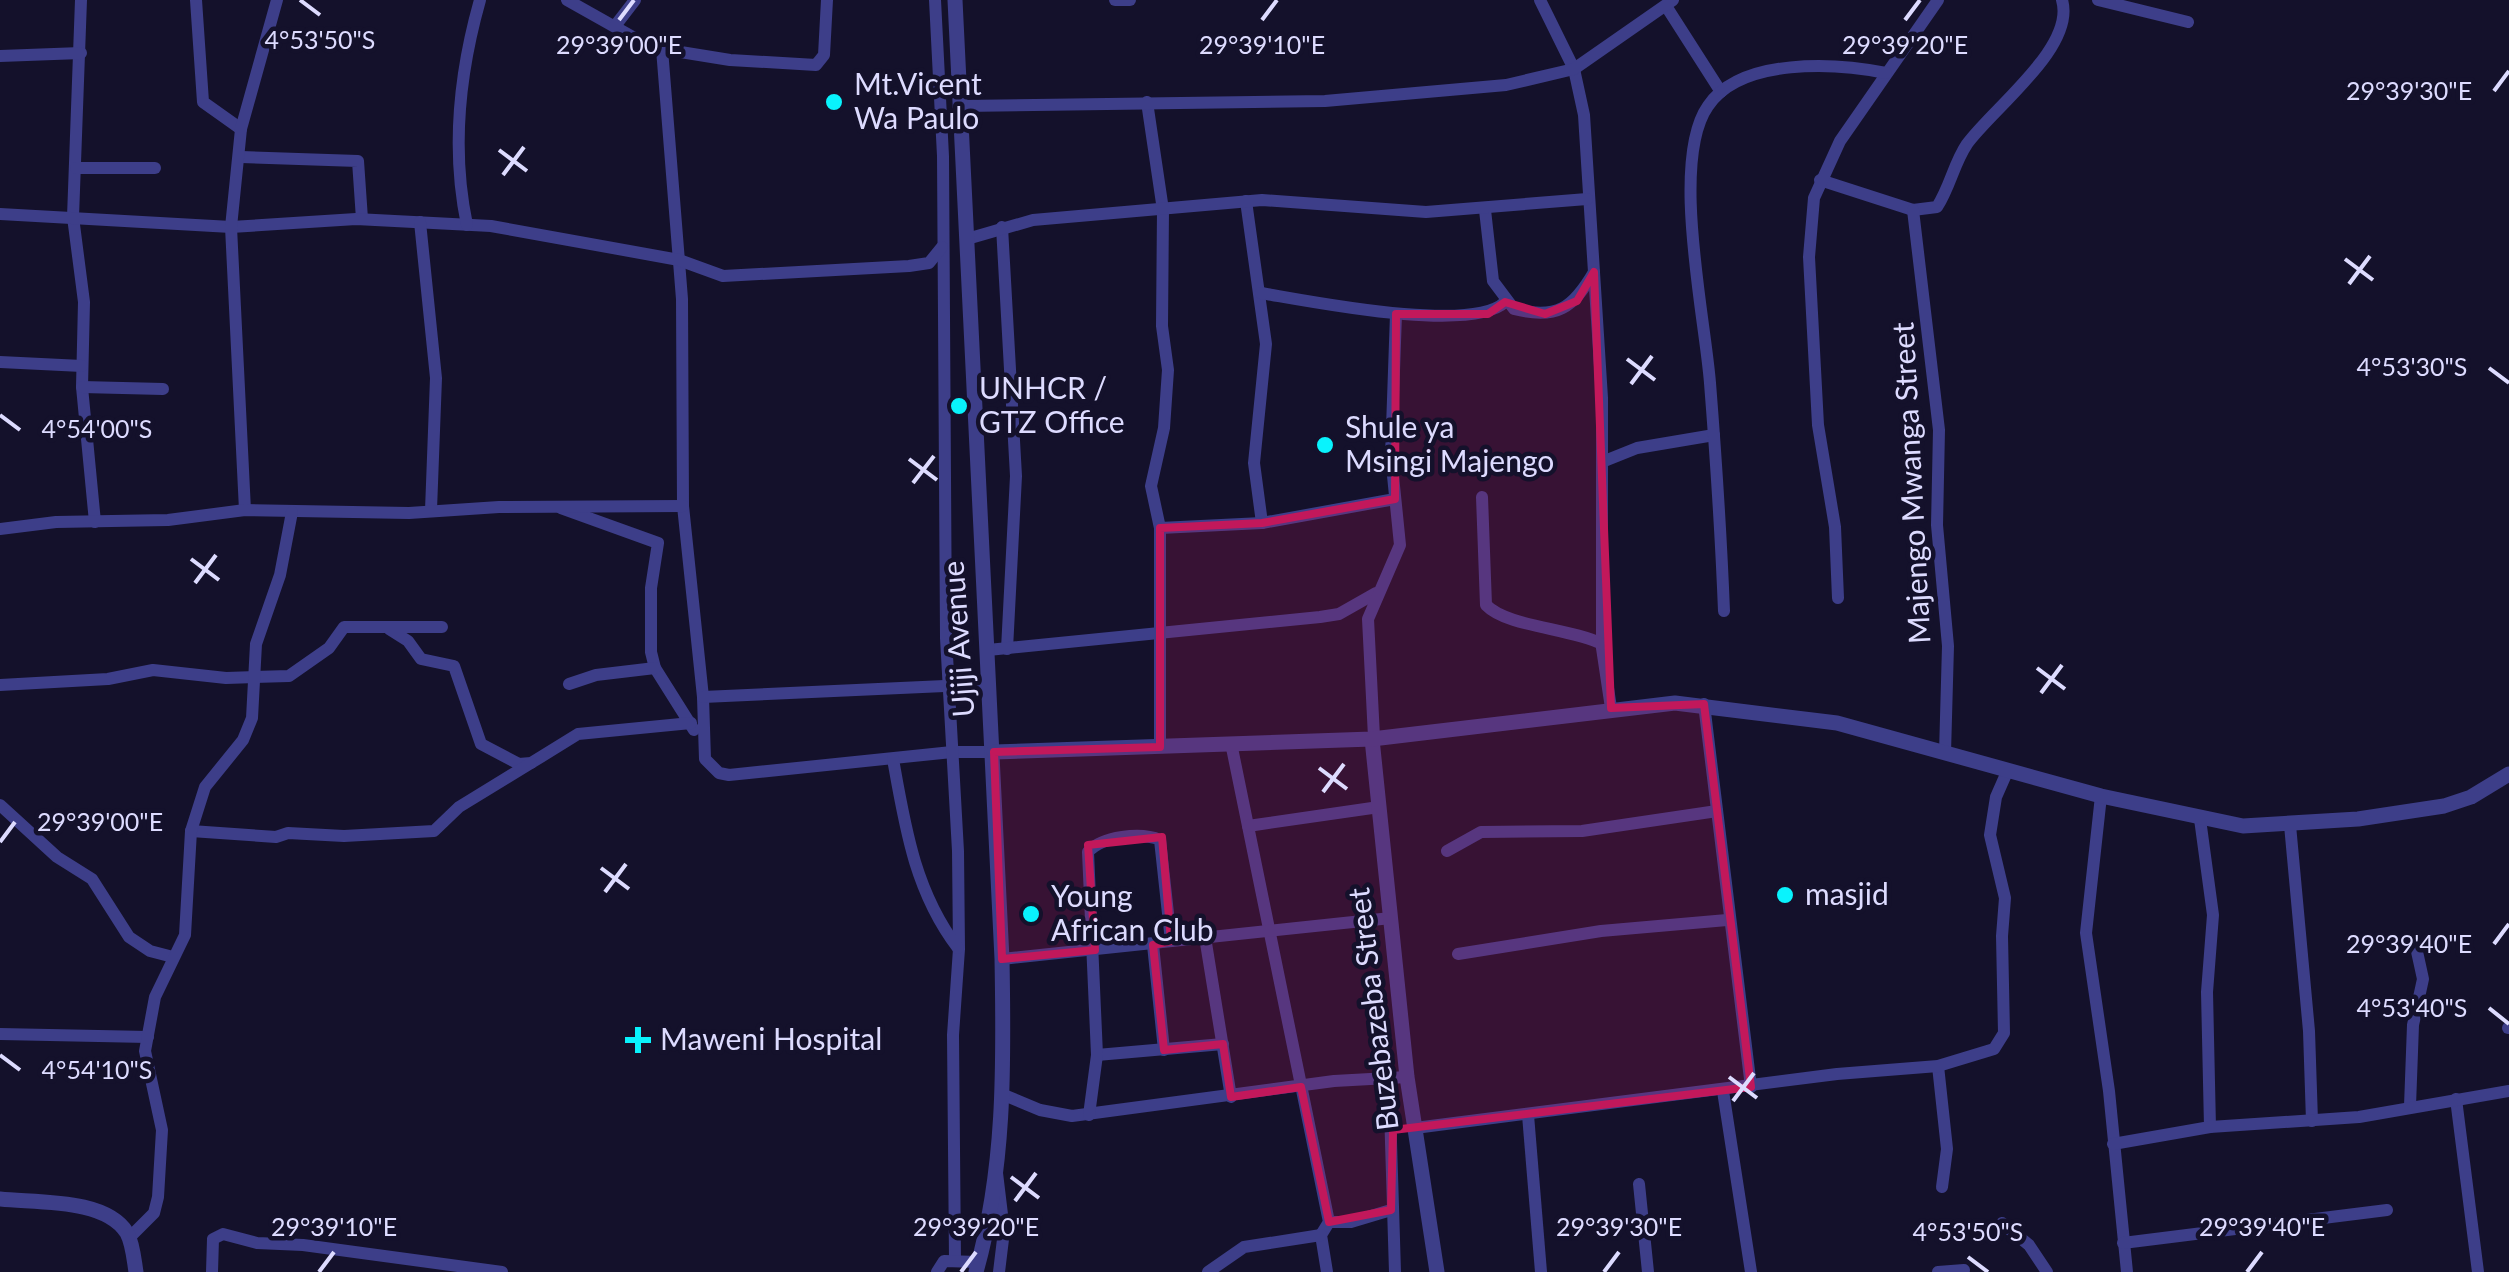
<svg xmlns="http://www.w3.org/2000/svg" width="2509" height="1272" font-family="Lato,sans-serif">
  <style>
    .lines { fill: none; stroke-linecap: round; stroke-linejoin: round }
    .minor { stroke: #3d3e89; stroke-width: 12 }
    .tertiary { stroke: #3d3e89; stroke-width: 15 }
    .marked { fill: #c2185b; fill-opacity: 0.2; stroke: #c2185b; stroke-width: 8; stroke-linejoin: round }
    .ticks { fill: none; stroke: #dddbff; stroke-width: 4 }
    .poi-dot { fill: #09f3fd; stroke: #14112b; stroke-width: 4 }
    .labels { text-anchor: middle; stroke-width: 9; stroke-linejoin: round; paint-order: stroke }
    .poi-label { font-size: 30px; fill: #dddbff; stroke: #14112b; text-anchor: start }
    .street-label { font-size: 30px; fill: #dddbff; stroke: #14112b }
    .ticks-label { font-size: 25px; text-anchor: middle; fill: #dddbff; stroke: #14112b; stroke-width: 9; stroke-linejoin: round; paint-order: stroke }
  </style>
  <rect width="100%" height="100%" fill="#14112b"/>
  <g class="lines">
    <!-- minor -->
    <g class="minor">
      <polyline points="81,0 73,217 84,302 82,387 95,522"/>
      <polyline points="196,0 203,102 241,129"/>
      <polyline points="567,0 647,45 662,49 682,299 683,506 703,697 705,759 719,773 729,775 952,752 994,752"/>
      <polyline points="935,0 943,156 946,638 958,851 959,949 953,1035 955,1261"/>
      <polyline points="1115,0 1130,0"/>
      <polyline points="1540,0 1574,69 1584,115 1602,398 1602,648 1611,708"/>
      <polyline points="2098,0 2188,22"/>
      <polyline points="1666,6 1721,92"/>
      <polyline points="615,26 635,0"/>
      <polyline points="662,49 730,60 816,65 824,55 827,0"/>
      <polyline points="0,56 81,53"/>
      <polyline points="1147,102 1163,210 1162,326 1168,370 1164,428 1151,486 1160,528 1160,747"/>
      <polyline points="961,106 1325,101 1506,85 1574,69 1673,0"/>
      <polyline points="241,157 358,161 362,219"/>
      <polyline points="76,168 155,168"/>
      <path d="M1820 180 1913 210 1937 207C1950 187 1954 163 1967 144 1993 108 2076 47 2062 0"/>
      <polyline points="1246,201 1266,344 1254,463 1262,523"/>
      <path d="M1485 210 1493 281 1514 309C1557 320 1573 308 1594 272"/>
      <polyline points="1913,210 1939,430 1937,525 1948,646 1945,753"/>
      <polyline points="0,214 231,227 356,219 491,226 679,260 723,276 909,266 929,263 942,247"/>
      <polyline points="420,222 436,378 431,510"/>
      <path d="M467 225C451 149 459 74 480 0"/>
      <polyline points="1002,227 1016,476 1007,649"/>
      <polyline points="967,239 1033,220 1262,200 1426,212 1587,199"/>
      <path d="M1261 293C1309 301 1472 334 1505 302"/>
      <polyline points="0,362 82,366"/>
      <polyline points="82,387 163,389"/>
      <polyline points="1602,462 1637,448 1714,435"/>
      <path d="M1482 497 1486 605C1507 627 1570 628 1602 644"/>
      <polyline points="561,508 658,543 651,588 651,652 655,668 694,730"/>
      <polyline points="245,510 231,227 241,129 277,0"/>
      <polyline points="1160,528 1262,523 1395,499"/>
      <polyline points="0,529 56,522 168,520 245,510 409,513 499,507 683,506"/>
      <polyline points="1838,598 1835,527 1818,425 1809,257 1814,198 1840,141 1938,0"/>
      <path d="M1724 611C1721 535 1716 459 1710 383 1705 317 1670 160 1708 106 1741 57 1836 63 1886 73"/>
      <polyline points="389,629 408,641 421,659 454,666 481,744 519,764 531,763 578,734 691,723"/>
      <polyline points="988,650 1320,617 1339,614 1376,593"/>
      <polyline points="569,684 596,675 655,668"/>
      <polyline points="0,685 108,679 153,670 226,678 289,676 329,648 344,627 442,627"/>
      <polyline points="703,697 989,684"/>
      <polyline points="1704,704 1751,1087"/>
      <polyline points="1374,737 1368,619 1400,545 1391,456 1396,314"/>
      <polyline points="1231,743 1329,1222 1321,1235 1327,1272"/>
      <path d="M893 759C905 827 915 892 958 948"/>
      <polyline points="2101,796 2086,933 2109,1091 2127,1272"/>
      <polyline points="0,805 57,857 92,879 129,937 150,951 173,957"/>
      <polyline points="2200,819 2213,915 2207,992 2210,1127"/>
      <polyline points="2290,825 2309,1031 2312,1121"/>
      <polyline points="1248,826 1379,807"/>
      <polyline points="191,831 276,837 288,833 344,836 434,831 459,807 531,763"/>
      <polyline points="1447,851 1481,832 1582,831 1717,811"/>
      <polyline points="1205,937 1231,1097"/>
      <polyline points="1153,945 1164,1050"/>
      <polyline points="1458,954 1601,931 1727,920"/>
      <polyline points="1002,959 1391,918"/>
      <polyline points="2508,1028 2509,1028"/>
      <polyline points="0,1034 148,1037"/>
      <polyline points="1097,1055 1223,1044"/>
      <polyline points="1938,1066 1947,1149 1942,1187"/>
      <polyline points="1389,1077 1395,1272"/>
      <polyline points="1723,1091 1751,1272"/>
      <polyline points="1004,1095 1040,1110 1072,1116 1334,1081 1407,1077"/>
      <polyline points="2456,1099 2478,1272"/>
      <polyline points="2410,1106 2413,1025 2423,979 2416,947"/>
      <path d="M1089 1115 1097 1055 1088 852C1102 836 1141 832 1160 840L1171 941"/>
      <polyline points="1528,1115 1541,1272"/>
      <polyline points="1415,1128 1837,1074 1938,1066 1994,1049 2004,1033 2002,936 2005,898 1990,835 1996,797 2007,772"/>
      <polyline points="2113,1144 2210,1127 2359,1117 2509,1091"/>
      <polyline points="997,1173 1004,1231 999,1272"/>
      <polyline points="1639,1184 1648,1272"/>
      <polyline points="1329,1222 1351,1222 1391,1210"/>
      <polyline points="2002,1223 2029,1245 2047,1272"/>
      <polyline points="130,1237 154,1213 158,1197 162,1130 145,1051 155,997 185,935 191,831 205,787 243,740 252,718 256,644 280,575 292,512"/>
      <polyline points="2123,1243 2387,1210"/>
      <polyline points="212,1272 213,1239 223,1234 257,1243 303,1245 502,1272"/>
      <polyline points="937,1272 944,1261 978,1262"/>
      <polyline points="1208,1272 1244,1247 1321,1235"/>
      <polyline points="1938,1272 1964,1270"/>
    </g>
    <!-- tertiary -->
    <g class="tertiary">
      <path d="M955 0 1002 959C1004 1066 1005 1169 976 1272"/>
      <polyline points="1372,739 1407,1077 1437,1272"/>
      <polyline points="994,752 1372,739 1675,703 1837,723 2101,796 2243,826 2358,819 2444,806 2471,797 2509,774"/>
      <path d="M0 1199C36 1203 106 1198 127 1233 133 1244 134 1260 136 1272"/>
    </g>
  </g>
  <!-- marked area -->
  <path class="marked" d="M1594 272 1611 708 1704 704 1751 1087 1393 1130 1391 1210 1329 1222 1301 1087 1231 1097 1223 1044 1164 1050 1153 945 1171 941 1162 837 1088 845 1095 950 1002 959 994 752 1160 747V528L1262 523 1395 499 1396 314H1488L1505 302 1545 314 1577 301Z"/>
  <!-- ticks -->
  <path class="ticks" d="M300 0 320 15M619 20 634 0M1262 20 1277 0M1905 20 1920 0M2494 91 2509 71M499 150 527 171M503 175 524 147M2345 259 2373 280M2349 284 2370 256M1627 359 1655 380M2489 368 2509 383M1631 384 1652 356M0 415 20 430M909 459 937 480M913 483 934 456M191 559 219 580M195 583 216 555M2037 668 2065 689M2041 693 2062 665M1319 768 1347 789M1323 792 1344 764M0 842 15 822M601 868 629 889M605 892 626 864M2494 944 2509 924M2489 1008 2509 1024M0 1055 20 1070M1729 1077 1757 1098M1733 1101 1754 1073M1011 1177 1039 1198M1015 1201 1036 1173M1968 1257 1988 1272M319 1272 334 1252M961 1272 976 1252M1604 1272 1619 1252M2247 1272 2262 1252"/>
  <!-- markers -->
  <g class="poi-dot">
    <circle cx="834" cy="102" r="10"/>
    <circle cx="959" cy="406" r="10"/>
    <circle cx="1325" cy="445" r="10"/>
    <circle cx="1785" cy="895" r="10"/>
    <circle cx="1031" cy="914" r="10"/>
    <path d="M633 1025h10v10h10v10h-10v10h-10v-10h-10v-10h10z"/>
  </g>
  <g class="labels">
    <!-- poi labels -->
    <g class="poi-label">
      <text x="854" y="95">Mt.Vicent<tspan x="854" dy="34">Wa Paulo</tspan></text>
      <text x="979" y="399">UNHCR /<tspan x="979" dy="34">GTZ Office</tspan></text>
      <text x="1345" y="438">Shule ya<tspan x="1345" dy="34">Msingi Majengo</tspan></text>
      <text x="1805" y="905">masjid</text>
      <text x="1051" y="907">Young<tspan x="1051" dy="34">African Club</tspan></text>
      <text x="660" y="1050">Maweni Hospital</text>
    </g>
    <!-- street labels -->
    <g class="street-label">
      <text transform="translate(1912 483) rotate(-93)" y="10">Majengo Mwanga Street</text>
      <text transform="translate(959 639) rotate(-94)" y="10">Ujiji Avenue</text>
      <text transform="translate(1374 1009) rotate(-97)" y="10">Buzebazeba Street</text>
    </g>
  </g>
  <g class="ticks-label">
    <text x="320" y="49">4°53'50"S</text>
    <text x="619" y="54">29°39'00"E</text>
    <text x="1262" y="54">29°39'10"E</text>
    <text x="1905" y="54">29°39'20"E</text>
    <text x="2409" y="100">29°39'30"E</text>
    <text x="2412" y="376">4°53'30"S</text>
    <text x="97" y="438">4°54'00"S</text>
    <text x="100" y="831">29°39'00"E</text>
    <text x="2409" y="953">29°39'40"E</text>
    <text x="2412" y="1017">4°53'40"S</text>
    <text x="97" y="1079">4°54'10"S</text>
    <text x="334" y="1236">29°39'10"E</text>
    <text x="976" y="1236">29°39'20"E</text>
    <text x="1619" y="1236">29°39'30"E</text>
    <text x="2262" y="1236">29°39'40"E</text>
    <text x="1968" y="1241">4°53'50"S</text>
  </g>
</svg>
